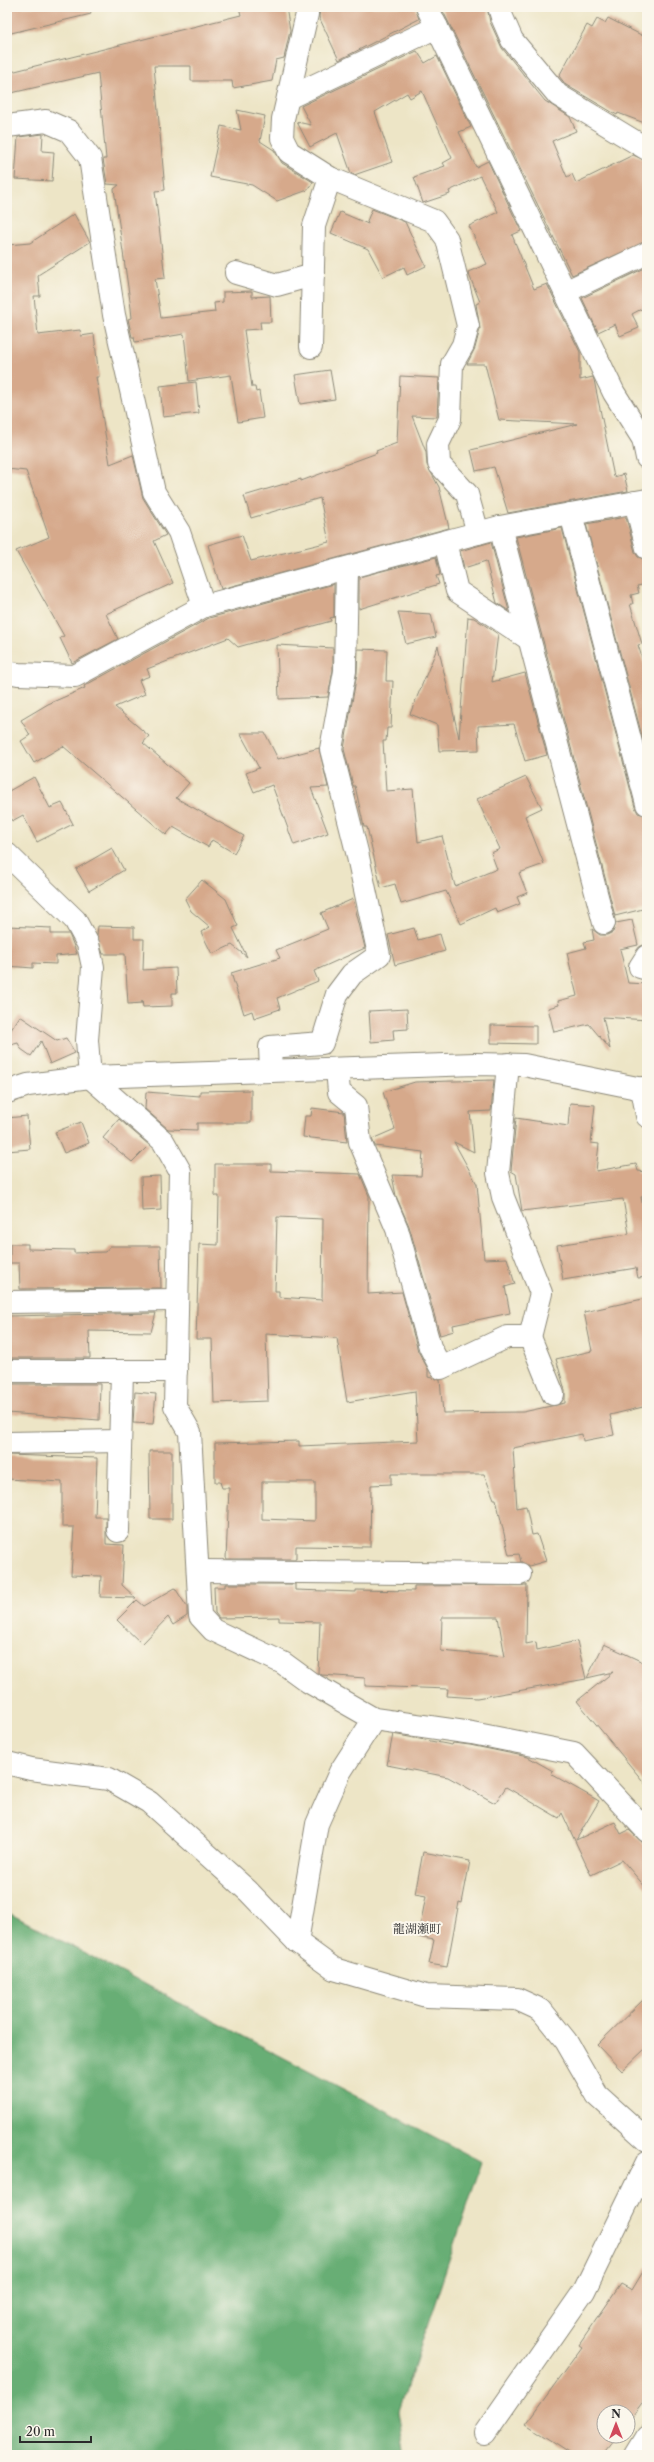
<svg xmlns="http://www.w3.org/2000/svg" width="654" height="2462" font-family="'Libre Caslon Text','Noto Serif JP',serif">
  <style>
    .forest { fill: #67ae74; stroke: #496c50 }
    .building { fill: #d6a98b; fill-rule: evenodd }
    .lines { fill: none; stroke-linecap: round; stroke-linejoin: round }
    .minor-casing { stroke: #8c8878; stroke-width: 24 }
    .minor { stroke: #fff; stroke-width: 22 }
    .labels { text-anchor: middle; stroke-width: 4; stroke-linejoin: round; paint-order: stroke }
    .quarter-label { font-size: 12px; fill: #2b2b2b; stroke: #fbf7ec }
  </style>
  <rect width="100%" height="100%" fill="#fbf7ec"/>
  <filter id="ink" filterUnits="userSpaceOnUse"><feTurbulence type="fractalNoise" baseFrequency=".025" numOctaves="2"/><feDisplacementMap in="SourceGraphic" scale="8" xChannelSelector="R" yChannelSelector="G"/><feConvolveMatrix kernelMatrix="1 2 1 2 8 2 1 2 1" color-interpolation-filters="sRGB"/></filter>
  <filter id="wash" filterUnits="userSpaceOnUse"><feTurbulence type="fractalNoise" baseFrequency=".012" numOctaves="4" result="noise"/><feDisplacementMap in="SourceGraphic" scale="16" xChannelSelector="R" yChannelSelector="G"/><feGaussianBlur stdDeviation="0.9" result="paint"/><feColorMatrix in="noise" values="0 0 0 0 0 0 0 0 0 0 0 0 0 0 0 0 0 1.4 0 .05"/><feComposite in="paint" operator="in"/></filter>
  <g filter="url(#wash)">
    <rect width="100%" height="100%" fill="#ede5c6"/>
    <!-- forest -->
    <polygon class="forest" points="7,1912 482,2162 399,2411 406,2455 7,2455"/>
    <g id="blocks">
      <!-- building -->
      <g class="building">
        <polygon points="17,7 90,7 91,14 7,34 7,9"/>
        <polygon points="239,7 286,7 290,31 284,58 276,60 272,81 233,88 232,81 191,81 191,66 154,66 165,190 155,191 165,278 155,279 161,318 215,312 214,303 223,302 223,292 252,291 252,297 270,296 271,322 260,322 261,329 244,330 252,387 255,387 256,392 259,391 263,418 238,422 231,375 189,381 184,334 135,342 134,337 132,337 128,319 132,318 131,308 114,189 119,185 107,184 103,159 106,159 98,73 7,94 7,73 241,15"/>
        <polygon points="320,7 415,7 419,19 339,60 319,17"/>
        <polygon points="441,7 487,7 490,22 502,48 545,101 570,117 576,131 552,141 567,177 572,174 576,183 633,155 647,161 647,241 572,275"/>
        <polygon points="608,18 647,38 647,124 618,113 617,115 566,85 559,76 587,25 592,28 597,19 605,23"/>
        <polygon points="417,51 425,63 437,56 471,127 459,132 476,167 488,161 521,231 512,235 534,289 547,284 580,352 580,380 593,377 594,380 614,477 624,474 628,491 508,513 494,467 476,471 471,450 577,424 499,420 485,364 467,364 475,348 480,329 476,304 480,302 468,272 487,264 469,226 498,212 480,176 449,191 450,194 423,203 414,177 445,166 443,163 452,158 422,91 410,98 407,93 375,112 392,162 354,175 351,173 337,133 310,147 297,122 311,125 301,106"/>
        <polygon points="237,110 265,116 260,141 274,150 282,163 313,182 308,190 277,201 252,185 210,177 221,126 241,130"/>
        <polygon points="43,134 42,151 54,152 52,181 15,179 18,137"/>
        <polygon points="372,209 405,222 426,266 407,275 404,267 383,277 368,249 331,233 340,212 368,224 367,221"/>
        <polygon points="74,214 90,242 38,275 40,296 34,296 38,335 80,330 81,336 94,334 99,377 96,377 110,464 133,455 143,498 166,535 154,541 173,583 106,614 118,639 72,663 60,638 64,636 16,551 49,537 26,471 7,469 7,245 30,243"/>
        <polygon points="647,267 647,306 632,314 639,328 620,336 615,324 598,332 582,298"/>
        <polygon points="330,370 335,399 300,404 295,375"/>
        <polygon points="400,376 439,378 437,417 412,416 426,452 427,465 439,487 449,528 221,589 208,545 242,535 251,561 329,542 320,498 251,518 244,496 301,479 301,481 377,453 376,451 397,443"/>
        <polygon points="196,382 199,413 163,417 160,386"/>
        <polygon points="626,517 635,552 638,557 647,560 647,584 637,586 639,593 631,595 633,604 630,604 642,644 638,645 647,673 647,755 586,524"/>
        <polygon points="562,528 635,807 638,813 647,816 647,908 615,916 516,537"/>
        <polygon points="491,542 509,611 497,603 486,561 464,568 460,551"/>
        <polygon points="436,557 440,575 436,576 439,584 359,609 359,577"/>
        <polygon points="334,584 334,617 330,618 331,621 238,647 228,638 147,669 150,676 139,680 145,694 115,707 149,736 143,743 189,783 176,798 244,836 234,853 212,840 208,847 173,827 166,835 63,746 34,763 21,741 30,735 21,720 48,704 85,688 84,686 209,618"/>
        <polygon points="398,612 431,614 436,637 406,644"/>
        <polygon points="468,617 474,618 498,634 492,682 525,673 547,755 525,761 514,724 478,726 479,750 439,751 437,725 410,714 438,646 459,738"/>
        <polygon points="277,645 333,648 333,670 328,697 279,699"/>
        <polygon points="358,649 387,650 386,681 393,681 391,728 387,728 386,741 383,741 386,791 413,789 418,842 442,836 455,886 497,869 491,853 500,849 477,799 526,777 542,808 525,816 544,864 519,873 527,893 517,897 520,904 497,913 495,908 461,924 446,891 401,904 395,884 381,888 367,827 364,827 355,786 353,786 344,749 357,673"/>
        <polygon points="240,733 265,733 278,759 319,748 328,787 311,788 328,833 294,845 272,785 254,792 246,773 259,768"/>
        <polygon points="34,777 50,808 62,803 73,824 37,842 23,815 12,821 7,811 7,792"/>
        <polygon points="112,848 124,870 89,891 76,869"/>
        <polygon points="202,880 226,899 238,926 233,928 247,957 232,945 212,954 201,932 210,927 191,911 185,899"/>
        <polygon points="353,899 365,948 314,971 318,981 277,998 280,1009 254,1018 252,1011 244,1014 231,973 280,958 276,950 328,929 321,913"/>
        <polygon points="632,920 638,945 620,949 628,983 647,984 647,1020 603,1017 610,1049 589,1024 554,1032 548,1008 559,1005 558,1001 577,996 567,953 586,948 584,942 594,940 592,929 600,935 607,935 613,932 616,923"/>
        <polygon points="7,926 51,928 51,934 69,934 77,954 56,956 56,964 33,963 33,968 7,966"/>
        <polygon points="98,926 134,927 134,939 144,939 143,970 176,968 177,993 172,993 172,1006 143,1007 142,1001 142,1003 128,1004 125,954 103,954 97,935"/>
        <polygon points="414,928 418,940 440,934 445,951 395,965 388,935"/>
        <polygon points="407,1009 408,1029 393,1030 394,1040 371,1042 369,1011"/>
        <polygon points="20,1016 57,1041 66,1038 75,1053 50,1064 41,1041 31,1056 21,1049 18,1043 7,1046 7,1036"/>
        <polygon points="491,1025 536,1026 536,1044 491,1043"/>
        <polygon points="494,1080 491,1111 470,1112 474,1152 454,1142 477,1184 484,1259 507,1258 515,1284 505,1287 510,1313 453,1325 454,1331 440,1335 409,1226 396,1196 392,1175 421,1176 423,1152 375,1146 372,1139 395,1129 383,1092 415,1082"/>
        <polygon points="251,1090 251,1123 197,1123 197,1130 168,1129 145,1109 146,1092 200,1096 200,1091"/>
        <polygon points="570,1103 595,1105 591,1143 599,1144 596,1171 636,1164 638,1171 647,1172 647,1196 641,1197 647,1228 647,1277 638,1278 636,1268 563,1280 557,1245 629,1234 623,1199 522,1211 516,1174 511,1171 516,1118 568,1126"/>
        <polygon points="312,1108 344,1112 347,1142 303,1137 305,1116 311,1116"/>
        <polygon points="27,1116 30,1149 7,1151 7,1118"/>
        <polygon points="119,1119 149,1145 132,1162 103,1138"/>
        <polygon points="81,1122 89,1143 64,1153 55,1132"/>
        <path d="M215 1164H271V1171L360 1174 369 1196 368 1294 402 1292 418 1351 428 1369V1377L440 1380 443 1413 523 1412 565 1403V1390L556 1359 592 1351 584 1312 647 1298V1406L610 1415 614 1435 583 1441 582 1434 513 1448 517 1508 526 1506 532 1535 537 1534 546 1561 529 1566 521 1562 519 1554 509 1555 496 1499H494L484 1474H391V1484L371 1485 370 1547 296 1546V1559H226L229 1488H222L220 1482H215V1443L299 1441V1446L418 1441 415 1391 347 1402 337 1338 266 1334 268 1401 214 1403 212 1339H196L199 1244 218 1245 219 1196H215ZM277 1217 323 1219 322 1300 279 1297V1291H275ZM262 1482H315V1521L262 1519Z"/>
        <polygon points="160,1176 161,1210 142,1211 141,1177"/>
        <polygon points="10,1244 28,1244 28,1249 74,1250 74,1253 105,1252 110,1246 160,1246 161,1288 20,1289 19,1263 10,1263"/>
        <polygon points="156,1313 151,1332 89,1331 90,1358 7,1358 7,1316"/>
        <polygon points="7,1384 100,1384 99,1420 7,1413"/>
        <polygon points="135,1392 156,1394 153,1424 133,1423"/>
        <polygon points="149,1451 172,1451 172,1519 150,1519"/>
        <polygon points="7,1455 97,1458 95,1517 106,1517 106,1544 124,1545 122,1585 136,1598 100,1597 101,1576 71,1575 74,1527 62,1527 62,1482 7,1479"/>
        <path d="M225 1584H295V1590L356 1592V1590L414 1591V1586L527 1585 526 1644 536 1642 537 1650 577 1641 586 1679 477 1698 447 1696 448 1689 365 1686V1678L322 1675 318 1673 320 1622 279 1621V1617L219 1618 215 1613 214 1587H225ZM442 1617H498L505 1657 441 1651Z"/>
        <polygon points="175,1588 187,1607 187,1616 173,1625 168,1617 142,1644 117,1620 137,1600 144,1606"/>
        <polygon points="604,1644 647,1664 647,1786 577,1701 613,1672 587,1678"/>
        <polygon points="393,1734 452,1745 453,1743 470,1745 528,1757 553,1771 551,1774 599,1801 576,1840 615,1822 621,1834 629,1830 643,1843 647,1851 647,1889 622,1860 591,1875 562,1813 559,1818 506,1787 495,1803 448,1777 387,1765"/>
        <polygon points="423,1852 470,1861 462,1903 459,1902 447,1967 429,1964 434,1940 418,1937 426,1896 415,1894"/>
        <polygon points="647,1996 647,2047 622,2071 597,2045"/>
        <polygon points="647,2265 647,2396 628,2422 628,2412 604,2412 604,2436 618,2436 603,2455 574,2455 526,2424 582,2347 579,2345 621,2284 632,2290"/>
      </g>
    </g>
  </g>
  <g filter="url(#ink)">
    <use href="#blocks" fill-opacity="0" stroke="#8c8878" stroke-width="1"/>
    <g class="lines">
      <defs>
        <g id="minor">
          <polyline points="307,7 307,14 283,119 282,138 289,152 330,178 434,221 447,239 468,326 463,345 452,364 450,419 438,444 439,464 467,494 478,533"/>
          <polyline points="427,7 614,393 643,439 647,458"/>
          <polyline points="499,7 502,17 512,40 558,95 647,149"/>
          <polyline points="288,98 437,27"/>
          <polyline points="7,126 46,121 69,131 90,158 114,315 154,492 179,532 204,606"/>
          <polyline points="236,273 277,285 313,275"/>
          <polyline points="565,292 647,253"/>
          <polyline points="311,347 314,226 330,178"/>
          <polyline points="635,502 647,548"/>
          <polyline points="571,514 647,804"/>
          <polyline points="500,527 604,923"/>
          <polyline points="445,542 457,591 529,639"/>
          <polyline points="7,672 18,674 75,676 204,606 500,527 647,500"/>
          <polyline points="7,854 75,920 88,944 93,967 87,1040 90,1077 163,1141 180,1171 175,1406 190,1432 200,1616 213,1630 283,1663 309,1682 374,1719 472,1733 574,1753 647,1831"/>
          <polyline points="647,956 640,967 647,969"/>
          <polyline points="508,1064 498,1173 503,1197 541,1293 530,1337"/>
          <polyline points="337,1069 339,1092 356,1106 360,1142 397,1229 430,1347 441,1368 507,1337 530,1337 553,1394"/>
          <polyline points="271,1071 270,1047 322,1043 337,994 352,974 379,955 357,852 331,749 345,671 347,569"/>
          <polyline points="642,1088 647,1116"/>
          <polyline points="7,1092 28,1085 90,1077 475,1064 524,1065 647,1090"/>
          <polyline points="7,1302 177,1300"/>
          <polyline points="7,1371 176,1371"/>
          <polyline points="7,1443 120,1441"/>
          <polyline points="118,1531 122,1371"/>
          <polyline points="198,1571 520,1574"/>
          <polyline points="7,1763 31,1769 109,1779 149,1802 248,1891 297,1942 334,1969 426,1996 517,1999 541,2010 566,2041 597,2095 647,2140"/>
          <polyline points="297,1942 317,1824 340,1772 374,1719"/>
          <polyline points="485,2433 584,2291 647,2162"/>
          <polyline points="636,2455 647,2437"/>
        </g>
      </defs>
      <!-- minor casing -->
      <use href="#minor" class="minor-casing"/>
      <!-- minor -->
      <use href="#minor" class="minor"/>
    </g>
  </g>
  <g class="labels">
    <!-- quarter labels -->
    <g class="quarter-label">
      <text x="417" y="1933">龍湖瀬町</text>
    </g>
  </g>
  <!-- margin -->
  <rect width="654" height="2462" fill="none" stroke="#fbf7ec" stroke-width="24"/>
  <!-- north arrow -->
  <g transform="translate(616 2424)"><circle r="19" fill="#fbf7ec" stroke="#a8a59f"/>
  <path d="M0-3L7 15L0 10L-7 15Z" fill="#d1495b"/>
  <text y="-6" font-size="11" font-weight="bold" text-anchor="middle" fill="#2b2b2b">N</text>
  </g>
  <!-- scale -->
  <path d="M20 2436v6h71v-6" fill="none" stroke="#2b2b2b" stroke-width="2"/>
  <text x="26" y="2436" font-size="12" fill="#2b2b2b" stroke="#fbf7ec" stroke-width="3" paint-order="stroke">20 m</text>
</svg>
